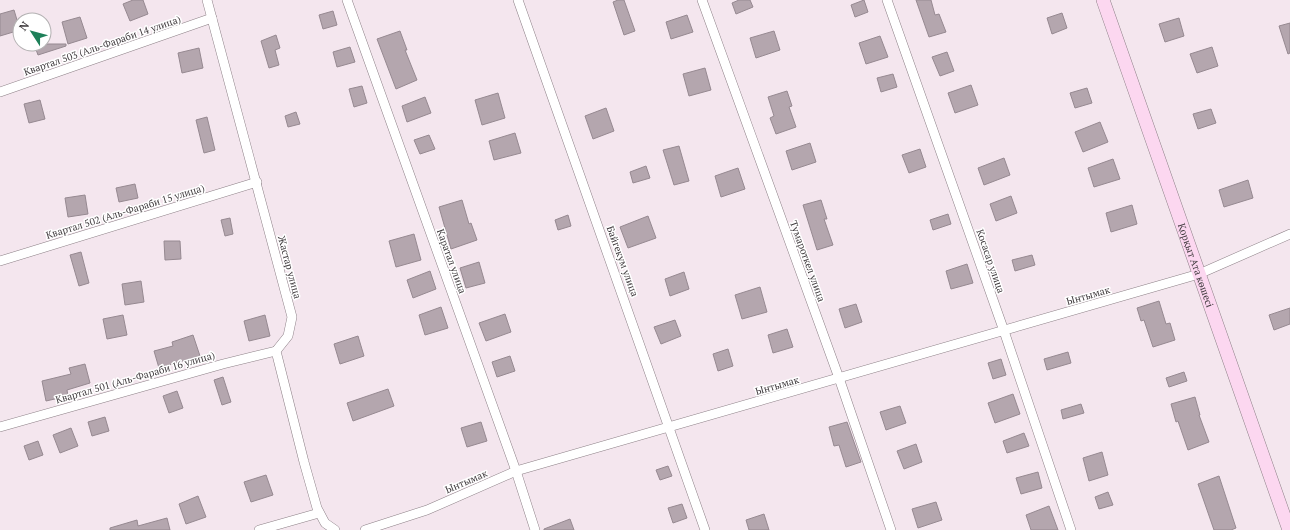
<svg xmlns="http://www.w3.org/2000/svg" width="1290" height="530" font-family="'PT Serif',serif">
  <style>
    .building { fill: #b4a6ae; stroke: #968991 }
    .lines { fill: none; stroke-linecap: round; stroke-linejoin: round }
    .minor-casing { stroke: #8d8087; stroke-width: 10 }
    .secondary-casing { stroke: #8d8087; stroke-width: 14 }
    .minor { stroke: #fff; stroke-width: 9 }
    .secondary { stroke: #fcd7f0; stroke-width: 13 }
    .labels { text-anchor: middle; stroke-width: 3; stroke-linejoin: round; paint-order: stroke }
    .street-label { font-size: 10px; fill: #403b3e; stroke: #fff }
  </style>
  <rect width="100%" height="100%" fill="#f4e6ee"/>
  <!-- building -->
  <g class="building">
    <polygon points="133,0 143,0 148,14 130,21 123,4"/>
    <polygon points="618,0 624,0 635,31 624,35 613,2"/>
    <polygon points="739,0 750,0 753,7 736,14 732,3"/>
    <polygon points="864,0 868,12 855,17 851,5"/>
    <polygon points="916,0 931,0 935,15 939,14 946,32 929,37"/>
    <polygon points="14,10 20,30 0,36 0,14"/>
    <polygon points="333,11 337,25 323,29 319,15"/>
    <polygon points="1062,13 1067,28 1052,34 1047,18"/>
    <polygon points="687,15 693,32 671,39 666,22"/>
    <polygon points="80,17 87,38 68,44 62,22"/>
    <polygon points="1179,18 1184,36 1165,42 1159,24"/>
    <polygon points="1290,23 1290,53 1288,54 1279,26"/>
    <polygon points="400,31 407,50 405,50 417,80 396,89 377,39"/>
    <polygon points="774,31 780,50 756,58 750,38"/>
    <polygon points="276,35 280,48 275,50 279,65 269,68 261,41"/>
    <polygon points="880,36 888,57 866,64 859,43"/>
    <polygon points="34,44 66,44 66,46 38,55"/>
    <polygon points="350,47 355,62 337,67 333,52"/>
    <polygon points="1212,47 1218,66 1197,73 1190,54"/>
    <polygon points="199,48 203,68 182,73 178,53"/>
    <polygon points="947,52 954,71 940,76 932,57"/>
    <polygon points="705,68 711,90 689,96 683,74"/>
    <polygon points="893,74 897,87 881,92 877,78"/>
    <polygon points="971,85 978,105 955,113 948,93"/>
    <polygon points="362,86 367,103 354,107 349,89"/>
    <polygon points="1087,88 1092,103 1075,108 1070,93"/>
    <polygon points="787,91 792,106 789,107 796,127 776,134 770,118 774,116 768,97"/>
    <polygon points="498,93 505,118 482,125 475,100"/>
    <polygon points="425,97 431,113 407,122 402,106"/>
    <polygon points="40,100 45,119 29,123 24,104"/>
    <polygon points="606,108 614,131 593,139 585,116"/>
    <polygon points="1211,109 1216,123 1198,129 1193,114"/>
    <polygon points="296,112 300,124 288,127 285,116"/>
    <polygon points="207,117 215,150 204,153 196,120"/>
    <polygon points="1100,122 1108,142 1083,152 1075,132"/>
    <polygon points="515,133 521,153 494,160 489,141"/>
    <polygon points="429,135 435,149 420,154 414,140"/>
    <polygon points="810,143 816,162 792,170 786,151"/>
    <polygon points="679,146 689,181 674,185 663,150"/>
    <polygon points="920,149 926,167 909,173 902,155"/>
    <polygon points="1004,158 1010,175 984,185 978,168"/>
    <polygon points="1113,159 1120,179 1094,187 1088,168"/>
    <polygon points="646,166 650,178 633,183 630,172"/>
    <polygon points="738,168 745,189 721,197 715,176"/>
    <polygon points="1248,180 1253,198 1224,207 1219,190"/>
    <polygon points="135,184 138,198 119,202 116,188"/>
    <polygon points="85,195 88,214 68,217 65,198"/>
    <polygon points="1011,196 1017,213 996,221 990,204"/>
    <polygon points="462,200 469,224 471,223 477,240 451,249 439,207"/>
    <polygon points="821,200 827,219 824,219 833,245 817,250 803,205"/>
    <polygon points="1132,205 1137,224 1111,232 1106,213"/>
    <polygon points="948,214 951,224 933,230 930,220"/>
    <polygon points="568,215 571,226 558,230 555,220"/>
    <polygon points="648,216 656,238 628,248 620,227"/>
    <polygon points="230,218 233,234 225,236 221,220"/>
    <polygon points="414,234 421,260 396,267 389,241"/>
    <polygon points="164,241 180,241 181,259 165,260"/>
    <polygon points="81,252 89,283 79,286 70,255"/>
    <polygon points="1032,255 1035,265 1015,271 1012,260"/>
    <polygon points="479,262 485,283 466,288 460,268"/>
    <polygon points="967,264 973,283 951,289 946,271"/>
    <polygon points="430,271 436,289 413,298 407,280"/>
    <polygon points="684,272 689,289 670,296 665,279"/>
    <polygon points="141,281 144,302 125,305 122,284"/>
    <polygon points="760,287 767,312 742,319 735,295"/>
    <polygon points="1159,301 1166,324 1170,323 1175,340 1153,347 1144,320 1141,321 1137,308"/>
    <polygon points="856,304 862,322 845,328 839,309"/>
    <polygon points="441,307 448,328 425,335 419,315"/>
    <polygon points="1290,308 1290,324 1274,330 1269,315"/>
    <polygon points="505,314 511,332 486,341 479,323"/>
    <polygon points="123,315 127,335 107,339 103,319"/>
    <polygon points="265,315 270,336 249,341 244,321"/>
    <polygon points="675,320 681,336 661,344 654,327"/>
    <polygon points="787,329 793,347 773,353 768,335"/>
    <polygon points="193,335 200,356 159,368 154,351 173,346 172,342"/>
    <polygon points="358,336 364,356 340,364 334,344"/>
    <polygon points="728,349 733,366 718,371 713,354"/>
    <polygon points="1068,352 1071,363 1047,370 1044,359"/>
    <polygon points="510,356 515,371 497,377 492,362"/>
    <polygon points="1001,359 1006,375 993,379 988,363"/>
    <polygon points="85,364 90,383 67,390 68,396 46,401 42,381 71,374 69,368"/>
    <polygon points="1184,372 1187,381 1169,387 1166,378"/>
    <polygon points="223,377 231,402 222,405 214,380"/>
    <polygon points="388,389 394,406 353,421 347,403"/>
    <polygon points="177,391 183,408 169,413 163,396"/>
    <polygon points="1013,394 1020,414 995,423 988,403"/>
    <polygon points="1195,397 1200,415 1199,415 1209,442 1188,450 1178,421 1176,422 1171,404"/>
    <polygon points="1081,404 1084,413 1063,419 1061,410"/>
    <polygon points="900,406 906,423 886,430 880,412"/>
    <polygon points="105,417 109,431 92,436 88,422"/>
    <polygon points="481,422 487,441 467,447 461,428"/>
    <polygon points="847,422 861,462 846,467 839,445 834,446 829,427"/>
    <polygon points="71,428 78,446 60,453 53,435"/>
    <polygon points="1024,433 1029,446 1007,453 1003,441"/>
    <polygon points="38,441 43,455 29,460 24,446"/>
    <polygon points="916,444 922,462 904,469 897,451"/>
    <polygon points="1102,452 1108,475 1089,481 1083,458"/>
    <polygon points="668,466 672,476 660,480 656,470"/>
    <polygon points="1038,472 1042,488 1021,494 1016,478"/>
    <polygon points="266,475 273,495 251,502 244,482"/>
    <polygon points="1219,476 1236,528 1231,530 1214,530 1198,484"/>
    <polygon points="1108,492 1113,505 1099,509 1095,497"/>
    <polygon points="198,496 206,517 186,524 179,504"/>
    <polygon points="936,502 942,520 918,528 912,509"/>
    <polygon points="682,504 687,518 673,523 668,508"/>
    <polygon points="1049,506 1058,530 1031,530 1026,515"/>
    <polygon points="764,514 769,530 749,530 746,520"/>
    <polygon points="167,518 170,530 110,530 110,528 137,520 138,526"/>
    <polygon points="570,519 574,530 544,530 544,529"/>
  </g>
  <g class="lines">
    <defs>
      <g id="minor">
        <polyline points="207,0 292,317 288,336 276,351 304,462 317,508 325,523 335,530"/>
        <polyline points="347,0 516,471 535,530"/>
        <polyline points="518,0 705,530"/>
        <polyline points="702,0 839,378 891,530"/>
        <polyline points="887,0 1004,331 1071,530"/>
        <polyline points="0,92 212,18"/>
        <polyline points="0,261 257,182"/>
        <polyline points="0,427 223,364 276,351"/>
        <polyline points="259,530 319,513"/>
        <polyline points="365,530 427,510 516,471 1199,274 1290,234"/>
      </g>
      <g id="secondary">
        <path id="s1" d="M1103 0 1289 530"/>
      </g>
    </defs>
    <!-- minor casing -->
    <use href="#minor" class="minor-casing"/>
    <!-- secondary casing -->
    <use href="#secondary" class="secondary-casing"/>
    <!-- minor -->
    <use href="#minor" class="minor"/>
    <!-- secondary -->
    <use href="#secondary" class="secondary"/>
  </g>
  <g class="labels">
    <!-- street labels -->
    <g class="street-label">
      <text transform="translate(102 45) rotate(-19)" y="4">Квартал 503 (Аль-Фараби 14 улица)</text>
      <text transform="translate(125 211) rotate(-17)" y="4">Квартал 502 (Аль-Фараби 15 улица)</text>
      <text transform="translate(452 261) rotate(70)" y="4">Каратал улица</text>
      <text transform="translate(623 261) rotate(70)" y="4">Байгекум улица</text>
      <text transform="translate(808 261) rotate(70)" y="4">Тумароткел улица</text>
      <text transform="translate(991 261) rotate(71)" y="4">Косасар улица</text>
      <text dy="4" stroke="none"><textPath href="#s1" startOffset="281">Қорқыт Ата көшесі</textPath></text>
      <text transform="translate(290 267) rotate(75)" y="4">Жастар улица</text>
      <text transform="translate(1088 295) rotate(-16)" y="4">Ынтымак</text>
      <text transform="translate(135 377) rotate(-16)" y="4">Квартал 501 (Аль-Фараби 16 улица)</text>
      <text transform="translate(777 385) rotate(-16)" y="4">Ынтымак</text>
      <text transform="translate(466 481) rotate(-23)" y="4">Ынтымак</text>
    </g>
  </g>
  <!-- north arrow -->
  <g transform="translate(32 32) rotate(306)"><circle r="19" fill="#ffffff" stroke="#b3b1b2"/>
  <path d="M0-3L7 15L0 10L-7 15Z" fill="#1d8059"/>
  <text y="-6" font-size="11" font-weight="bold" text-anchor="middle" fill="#403b3e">N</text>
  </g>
</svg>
